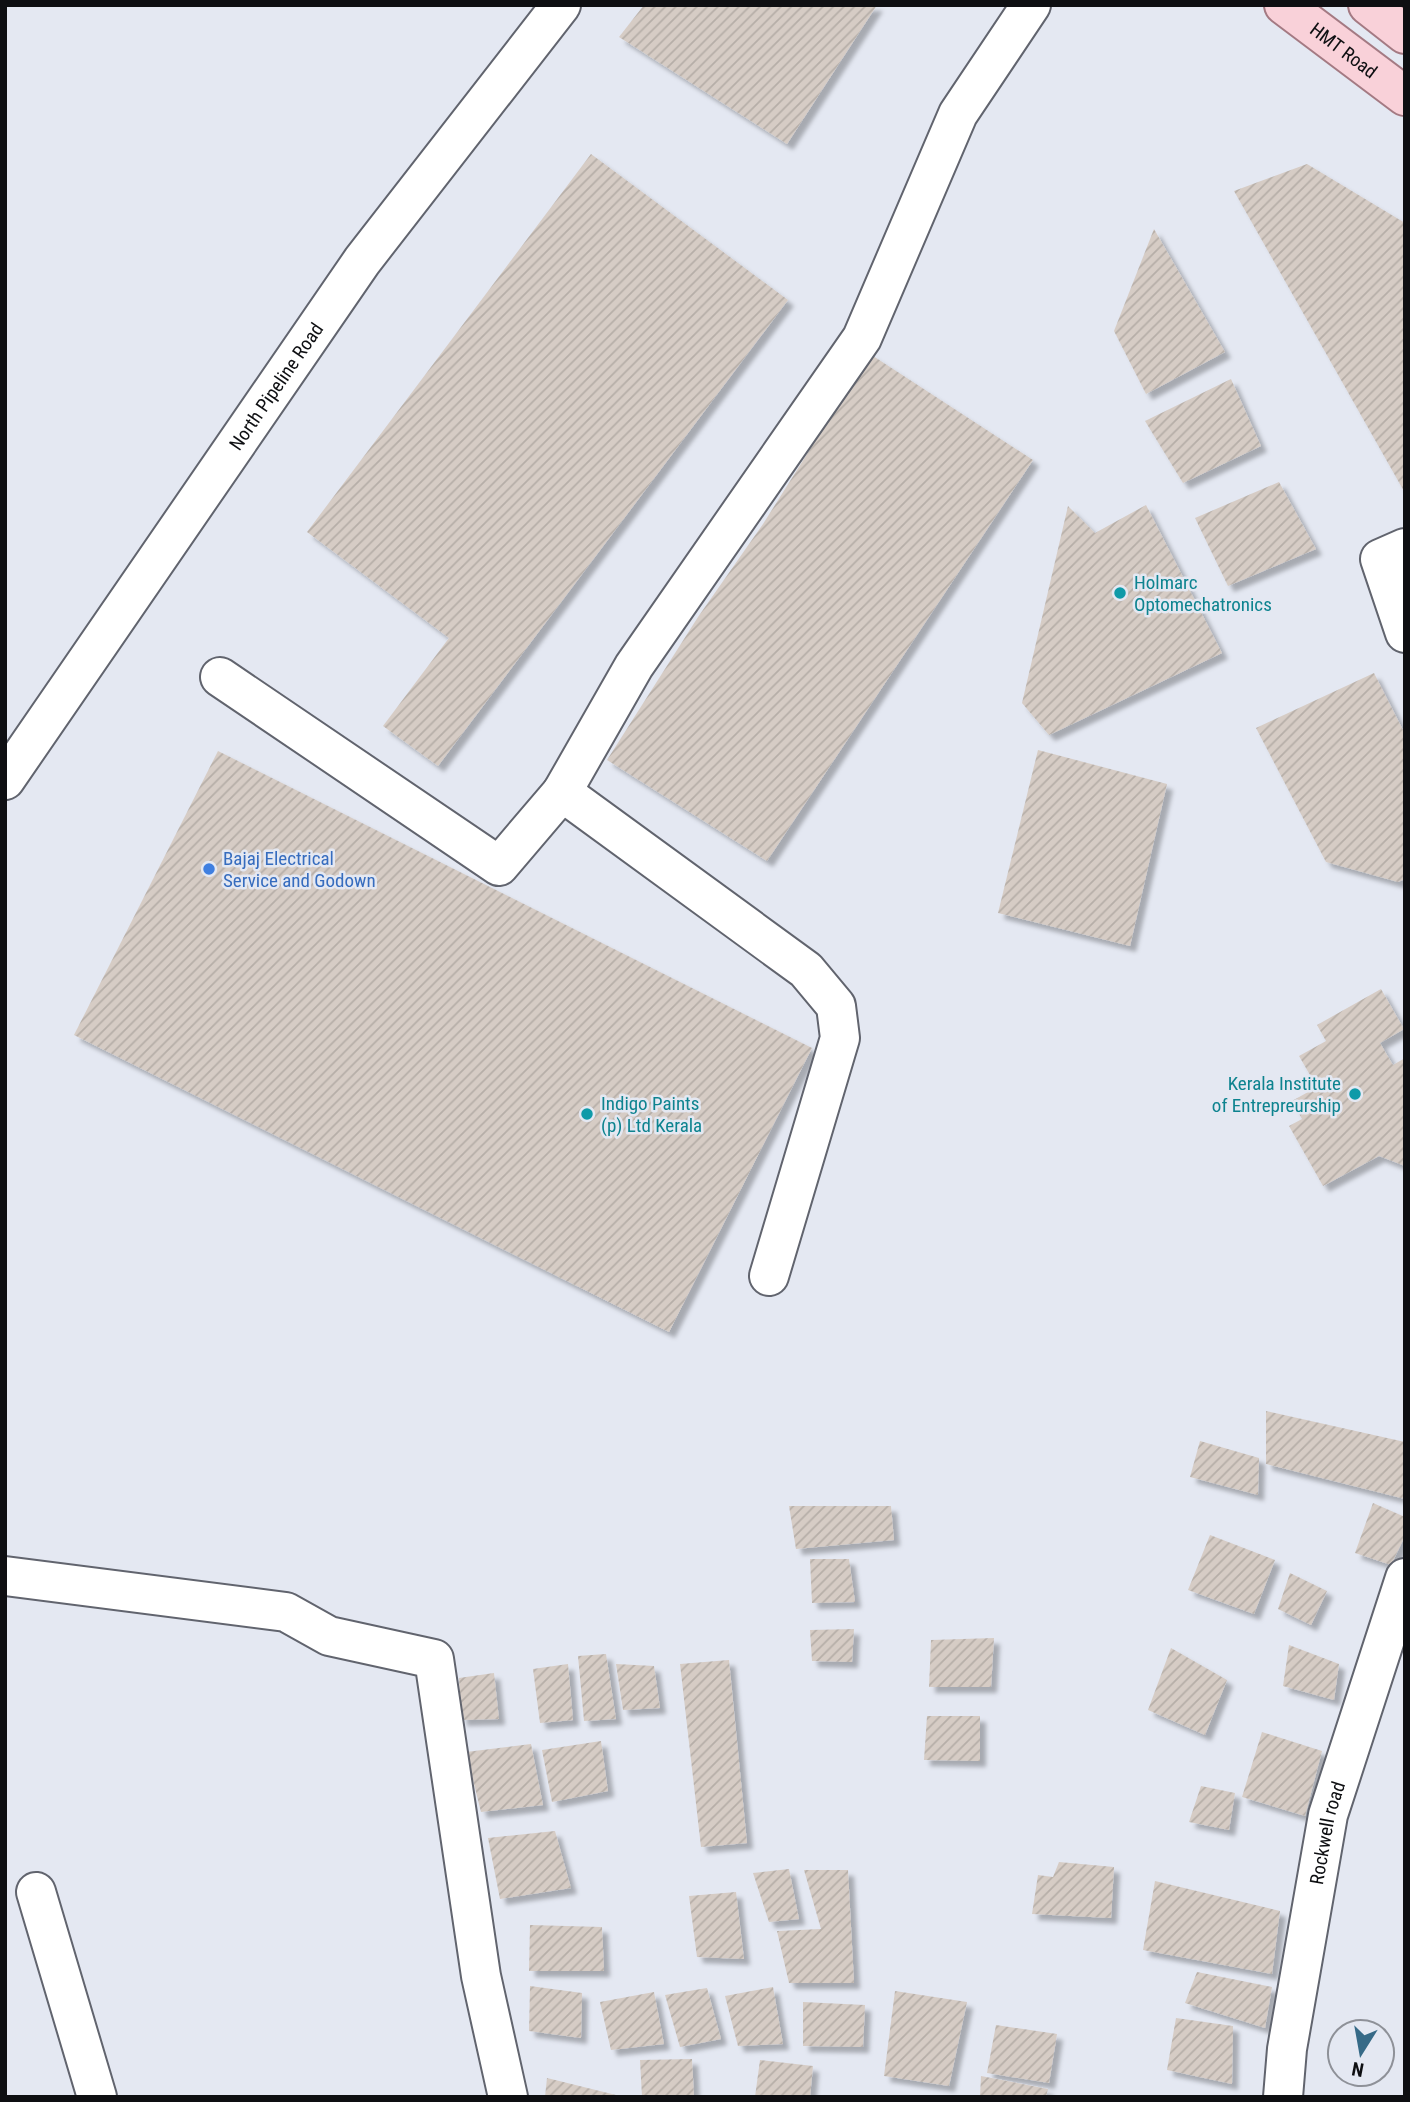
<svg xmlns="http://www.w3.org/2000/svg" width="1410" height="2102" font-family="'Roboto Condensed',sans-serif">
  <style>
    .building { fill: url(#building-hatch); filter: url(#shadow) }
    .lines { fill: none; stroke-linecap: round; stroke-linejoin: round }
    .minor-casing { stroke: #61646e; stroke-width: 42 }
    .major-casing { stroke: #a47a83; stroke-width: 42 }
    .minor { stroke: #fff; stroke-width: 38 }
    .major { stroke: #f9d1d9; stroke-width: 38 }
    .culture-dot { fill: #0f9aa8; stroke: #e4e8f2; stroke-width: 2.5 }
    .shop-dot { fill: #3f7fe0; stroke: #e4e8f2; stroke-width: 2.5 }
    .labels { text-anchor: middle; stroke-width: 5; stroke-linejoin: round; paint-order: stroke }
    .street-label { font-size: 19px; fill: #0e0f12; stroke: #e4e8f2 }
    .culture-label { font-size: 19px; fill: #0d838f; stroke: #e4e8f2; text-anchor: start }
    .shop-label { font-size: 19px; fill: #366cbe; stroke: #e4e8f2; text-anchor: start }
  </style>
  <defs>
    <pattern id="building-hatch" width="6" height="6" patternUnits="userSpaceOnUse" patternTransform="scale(1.75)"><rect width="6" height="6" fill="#d6ccc5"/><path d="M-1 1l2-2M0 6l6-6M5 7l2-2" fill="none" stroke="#b6aea8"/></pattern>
    <filter id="shadow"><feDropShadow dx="6" dy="6" stdDeviation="2" flood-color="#0004"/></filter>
  </defs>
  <rect width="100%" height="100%" fill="#e4e8f2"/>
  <!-- building -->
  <g class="building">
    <polygon points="644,5 877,5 787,144 619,37"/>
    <polygon points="591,154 788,300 438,766 383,726 449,638 307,532"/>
    <polygon points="1307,164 1405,223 1405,493 1234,191"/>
    <polygon points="1154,229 1225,352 1146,394 1114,331"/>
    <polygon points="870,354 1033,460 767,861 607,760 698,617 763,524"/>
    <polygon points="1231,379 1261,446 1183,483 1145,421"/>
    <polygon points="1279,482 1316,549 1228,586 1195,518"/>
    <polygon points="1146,505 1222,653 1049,735 1022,703 1068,506 1095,533"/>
    <polygon points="1374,673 1405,734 1405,879 1398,882 1326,862 1256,728"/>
    <polygon points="1038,750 1167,784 1130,946 998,913"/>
    <polygon points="218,751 812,1048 669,1332 74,1035"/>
    <polygon points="1381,989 1404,1029 1380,1043 1393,1065 1405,1058 1405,1166 1379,1156 1323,1186 1289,1126 1302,1119 1292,1101 1317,1087 1299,1056 1326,1041 1317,1025"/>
    <polygon points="1266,1411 1405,1442 1405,1499 1266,1464"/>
    <polygon points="1200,1441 1259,1458 1258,1495 1190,1477"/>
    <polygon points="1373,1503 1405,1517 1405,1536 1391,1565 1355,1553"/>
    <polygon points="789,1506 891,1506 894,1540 796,1549"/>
    <polygon points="1210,1535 1275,1560 1254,1614 1188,1590"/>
    <polygon points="810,1559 849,1559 855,1602 812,1603"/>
    <polygon points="1290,1573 1327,1591 1311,1625 1278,1609"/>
    <polygon points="854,1629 852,1662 812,1661 810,1630"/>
    <polygon points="994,1638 991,1687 929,1687 931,1640"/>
    <polygon points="1289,1645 1339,1664 1334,1700 1283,1686"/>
    <polygon points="1171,1648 1227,1680 1205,1735 1148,1710"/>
    <polygon points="606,1654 616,1719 584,1721 578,1656"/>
    <polygon points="729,1660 747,1843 701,1847 680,1664"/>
    <polygon points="568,1664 573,1720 540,1723 533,1669"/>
    <polygon points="616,1664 654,1666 660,1708 623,1710"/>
    <polygon points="494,1673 499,1719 461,1720 459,1678"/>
    <polygon points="927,1716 980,1716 980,1761 924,1760"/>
    <polygon points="1262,1732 1322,1751 1305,1816 1242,1797"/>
    <polygon points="601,1741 608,1791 552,1802 542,1750"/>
    <polygon points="531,1744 543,1805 481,1812 466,1752"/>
    <polygon points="1201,1786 1235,1793 1229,1830 1189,1822"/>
    <polygon points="555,1831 571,1888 500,1899 488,1838"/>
    <polygon points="1059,1862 1114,1867 1111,1918 1032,1914 1038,1875 1053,1877"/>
    <polygon points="789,1869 799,1919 769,1922 753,1873"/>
    <polygon points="804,1870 848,1870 854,1983 789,1983 777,1931 821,1929"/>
    <polygon points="1155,1881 1280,1911 1272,1974 1143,1950"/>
    <polygon points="736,1892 744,1959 697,1957 689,1896"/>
    <polygon points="530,1925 602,1927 604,1971 529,1971"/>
    <polygon points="1197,1972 1272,1987 1265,2028 1185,2003"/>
    <polygon points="530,1986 582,1993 581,2038 529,2031"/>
    <polygon points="773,1987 783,2044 738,2046 725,1996"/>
    <polygon points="707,1988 721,2039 680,2047 665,1995"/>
    <polygon points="895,1991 967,2002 949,2086 884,2076"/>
    <polygon points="654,1992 664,2044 611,2050 600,2002"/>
    <polygon points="803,2002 865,2005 863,2047 803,2046"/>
    <polygon points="1176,2018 1233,2026 1232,2084 1167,2070"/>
    <polygon points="996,2025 1057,2034 1049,2083 987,2073"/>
    <polygon points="692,2059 694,2097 642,2097 640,2060"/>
    <polygon points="760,2060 813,2066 810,2097 755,2097"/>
    <polygon points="981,2076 1048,2089 1046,2097 980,2097"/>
    <polygon points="547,2078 620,2096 619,2097 545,2097"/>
  </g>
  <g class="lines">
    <defs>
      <g id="minor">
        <polyline points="1405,548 1380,559 1405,633"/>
        <polyline points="220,677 499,866 562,792"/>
        <path id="s1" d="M5 780 362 261 561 5"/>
        <polyline points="769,1276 840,1038 836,1006 806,970 562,792 634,666 862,338 958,114 1031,5"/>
        <polyline points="5,1576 286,1612 329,1636 434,1659 481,1976 508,2097"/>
        <polyline points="36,1892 97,2097"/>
        <path id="s2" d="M1283 2097 1287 2049 1328 1815 1405 1578"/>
      </g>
      <g id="major">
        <path id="s3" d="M1284 5 1405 96"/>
        <polyline points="1368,5 1405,34"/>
      </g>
    </defs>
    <!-- minor casing -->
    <use href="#minor" class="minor-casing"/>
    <!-- major casing -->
    <use href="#major" class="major-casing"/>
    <!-- minor -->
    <use href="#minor" class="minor"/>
    <!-- major -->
    <use href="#major" class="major"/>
  </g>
  <!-- markers -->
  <g class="culture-dot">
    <circle cx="1120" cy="593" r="7"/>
    <circle cx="1355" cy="1094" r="7"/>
    <circle cx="587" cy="1114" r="7"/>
  </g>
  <circle class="shop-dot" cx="209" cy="869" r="7"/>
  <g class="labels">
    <!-- street labels -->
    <g class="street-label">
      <text dy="7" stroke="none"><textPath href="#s3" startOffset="75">HMT Road</textPath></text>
      <text dy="7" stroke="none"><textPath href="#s1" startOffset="478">North Pipeline Road</textPath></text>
      <text dy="7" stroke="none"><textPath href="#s2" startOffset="268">Rockwell road</textPath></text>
    </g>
    <!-- culture labels -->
    <g class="culture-label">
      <text x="1134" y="589">Holmarc<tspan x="1134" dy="22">Optomechatronics</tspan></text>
      <text x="1341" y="1090" text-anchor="end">Kerala Institute<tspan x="1341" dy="22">of Entrepreurship</tspan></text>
      <text x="601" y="1110">Indigo Paints<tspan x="601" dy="22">(p) Ltd Kerala</tspan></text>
    </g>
    <!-- shop labels -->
    <g class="shop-label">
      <text x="223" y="865">Bajaj Electrical<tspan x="223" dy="22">Service and Godown</tspan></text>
    </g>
  </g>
  <!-- border -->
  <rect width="1410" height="2102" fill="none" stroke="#0e0f12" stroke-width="14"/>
  <!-- north arrow -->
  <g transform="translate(1361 2053) rotate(191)"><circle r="33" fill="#e4e8f2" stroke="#8e9198" stroke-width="2"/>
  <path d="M0-5L12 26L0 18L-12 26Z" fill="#366a87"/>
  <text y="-10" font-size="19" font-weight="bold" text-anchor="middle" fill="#0e0f12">N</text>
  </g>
</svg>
